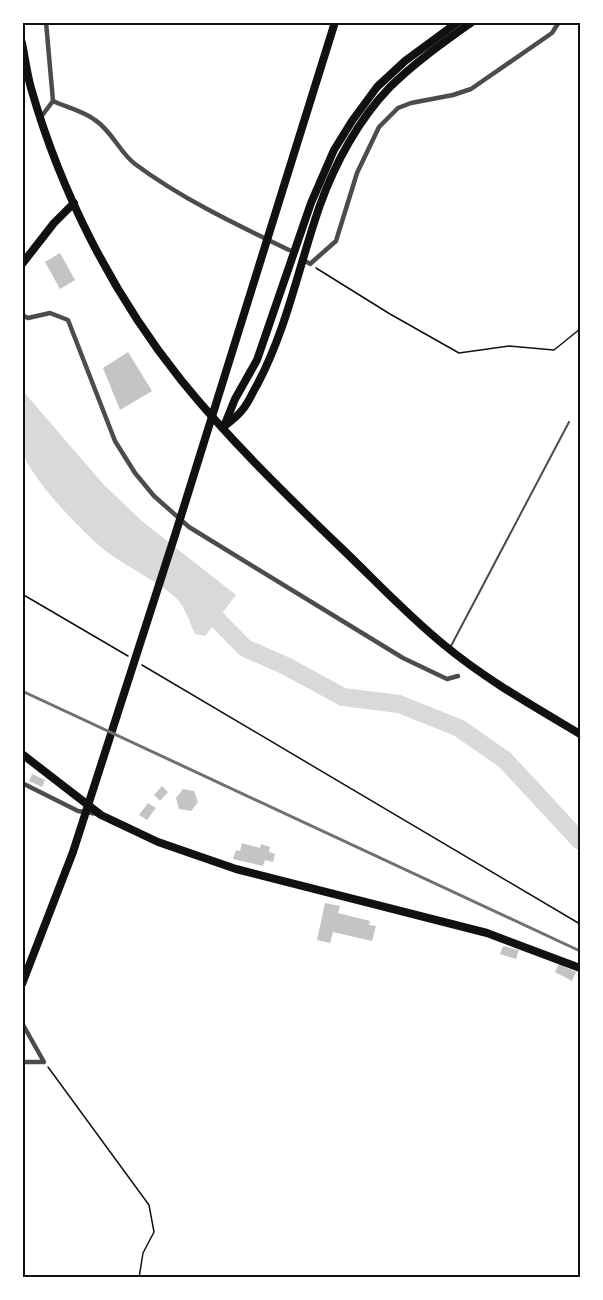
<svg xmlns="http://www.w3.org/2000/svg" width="603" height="1300" font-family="'Sofia Sans Condensed',sans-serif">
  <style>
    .water { fill: #d9d9d9 }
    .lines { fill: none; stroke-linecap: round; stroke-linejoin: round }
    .river { stroke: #d9d9d9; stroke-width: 18 }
    .building { fill: #c4c4c4 }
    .path { stroke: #111; stroke-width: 1.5 }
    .service { stroke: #4c4c4c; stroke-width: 2 }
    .minor { stroke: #4c4c4c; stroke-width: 4.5 }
    .primary { stroke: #111; stroke-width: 8 }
    .trunk { stroke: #111; stroke-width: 8 }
    .motorway { stroke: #111; stroke-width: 8 }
    .rail { stroke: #707070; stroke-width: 3 }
    .neatline { fill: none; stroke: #111; stroke-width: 2 }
  </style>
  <rect width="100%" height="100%" fill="#fff"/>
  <!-- water -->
  <path class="water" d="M22 390 104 485 143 522 236 595 205 636 195 634C190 624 185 606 176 598 158 581 128 568 107 552 83 533 31 479 22 451Z"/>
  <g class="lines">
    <!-- river -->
    <polyline class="river" points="201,603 245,648 286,666 343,697 399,704 459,728 505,760 580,841"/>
  </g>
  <!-- building -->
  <g class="building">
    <polygon points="60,253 75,280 60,289 45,262"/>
    <polygon points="128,352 152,391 120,410 103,368"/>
    <polygon points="32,774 45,780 42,787 29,781"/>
    <polygon points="162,786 168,792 160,801 154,795"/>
    <polygon points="183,789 194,791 198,802 191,811 179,809 176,798"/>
    <polygon points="148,803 156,808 147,820 139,815"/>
    <polygon points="242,843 260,848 261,844 270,847 269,852 275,854 273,862 265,860 263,866 233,859 236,850 240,851"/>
    <polygon points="325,903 340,906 338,913 370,921 369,925 376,926 372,941 333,932 330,943 317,940"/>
    <polygon points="503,946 519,950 516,959 500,954"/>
    <polygon points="559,964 576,972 572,981 555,972"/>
  </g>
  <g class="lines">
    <!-- path -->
    <g class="path">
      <polyline points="316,268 390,314 459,353 509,346 554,350 580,329"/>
      <polyline points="22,594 128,656"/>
      <polyline points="142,665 580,924"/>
      <polyline points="48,1067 149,1205 154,1232 143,1253 139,1278"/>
    </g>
    <!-- service -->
    <polyline class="service" points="451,646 569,422"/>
    <!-- minor -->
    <g class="minor">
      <path d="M53 101C66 107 83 111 95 120 112 131 120 153 135 164 182 199 237 225 289 250"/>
      <polyline points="41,117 53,101 46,22"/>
      <polyline points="307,262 310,264 336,241 357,173 379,127 398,108 411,103 453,95 471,89 552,33 559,22"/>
      <polyline points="22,315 28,318 50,313 68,320 115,441 135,473 154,496 189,527 403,658 447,679 458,676"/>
      <polyline points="22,783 78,811 98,814"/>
      <polyline points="22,1023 44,1062 22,1062"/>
    </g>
    <!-- primary -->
    <g class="primary">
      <polyline points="22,264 54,223 74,203"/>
      <polyline points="22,754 101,815 158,842 236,869 487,933 580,968"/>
    </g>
    <!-- trunk -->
    <path class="trunk" d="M22 43C25 58 27 74 31 88 61 193 113 295 181 380 228 438 282 491 336 543 371 576 405 613 443 644 485 679 533 706 580 734"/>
    <!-- motorway -->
    <g class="motorway">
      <polyline points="225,424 235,399 257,360 311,203 334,150 352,121 377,87 405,61 458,22"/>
      <path d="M223 427C230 422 238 416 243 409 249 402 252 393 257 385 287 329 299 265 320 205 335 163 359 119 390 87 414 63 444 42 472 22"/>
      <polyline points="22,984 73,852 176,532 335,22"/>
    </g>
    <!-- rail -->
    <polyline class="rail" points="22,691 580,951"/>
  </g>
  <!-- border -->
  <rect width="603" height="1300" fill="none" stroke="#ffffff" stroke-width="48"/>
  <rect x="24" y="24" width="555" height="1252" class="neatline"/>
</svg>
